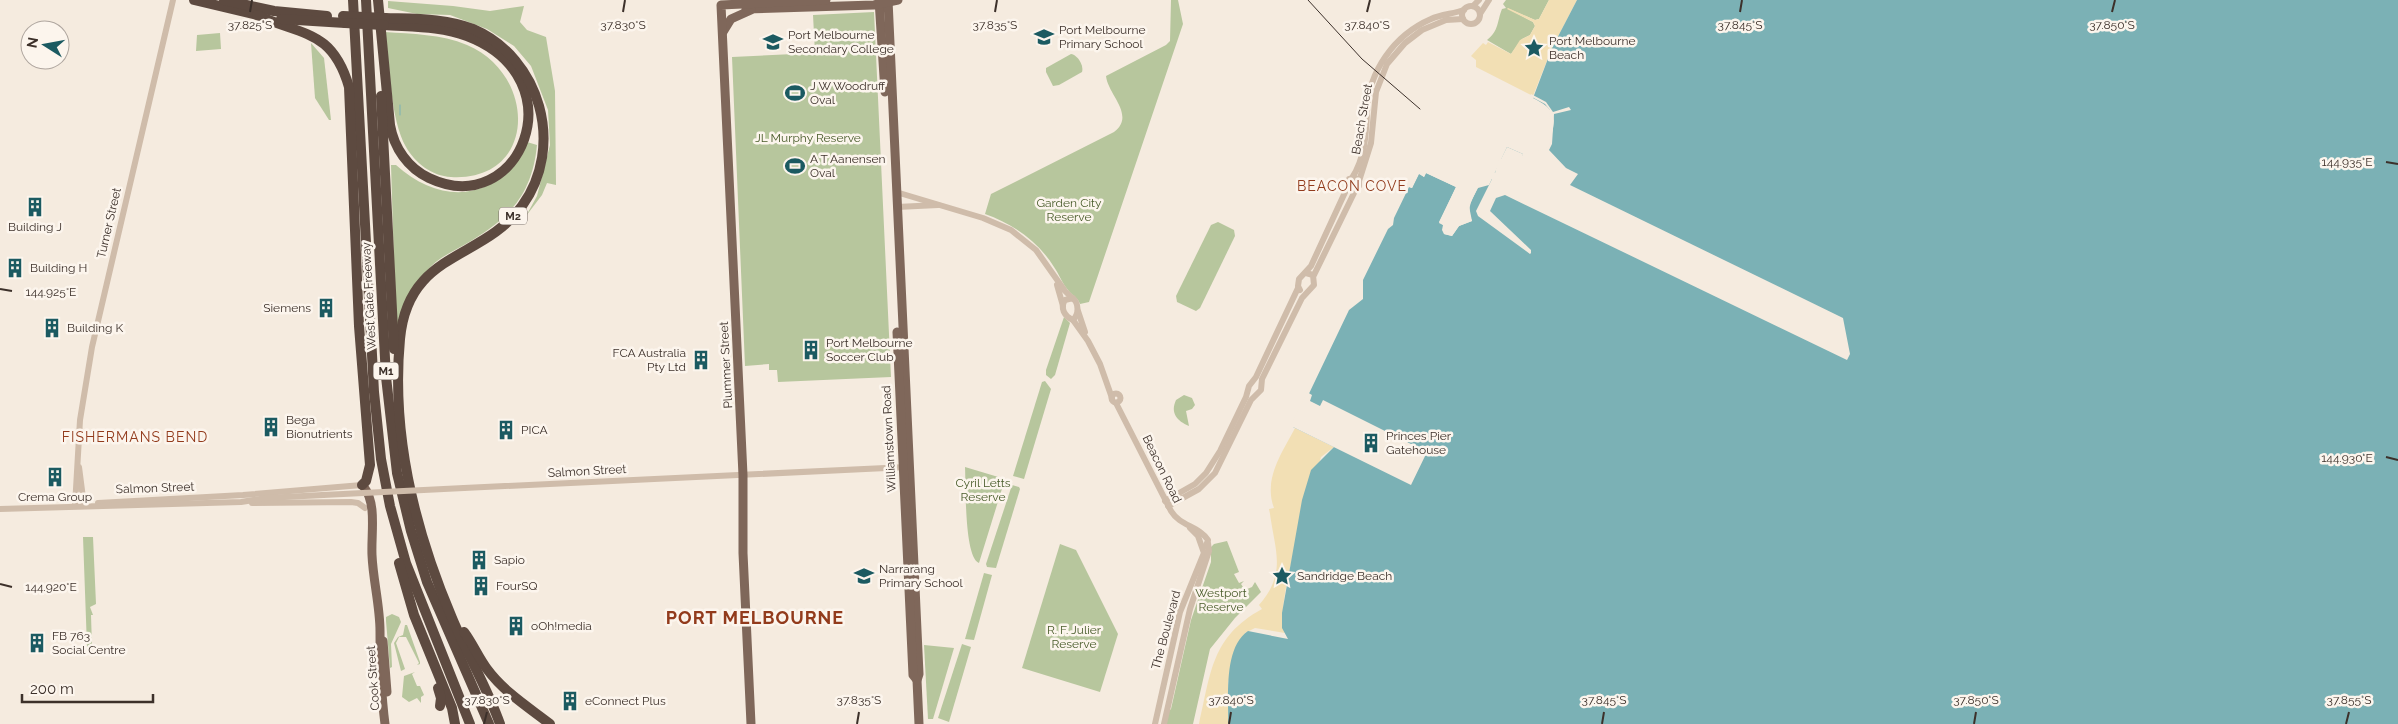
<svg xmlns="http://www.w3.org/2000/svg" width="2398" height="724" font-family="Raleway,sans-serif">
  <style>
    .green { fill: #b7c69d }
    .sand { fill: #f2dfb4 }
    .water { fill: #7bb1b5 }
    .pier { fill: #f5ebdf }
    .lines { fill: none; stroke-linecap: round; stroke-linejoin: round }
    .stream { stroke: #7bb1b5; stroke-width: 1 }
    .minor { stroke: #cfbcaa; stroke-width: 6 }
    .major { stroke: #7f675a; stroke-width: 9 }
    .highway { stroke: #5d4a40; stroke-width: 10 }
    .tram { stroke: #3c302a; stroke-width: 1 }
    .minor-bridge { stroke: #cfbcaa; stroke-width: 6 }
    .highway-bridge { stroke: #5d4a40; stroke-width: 10 }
    .ticks { fill: none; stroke: #3c302a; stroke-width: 2 }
    .labels { text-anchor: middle; stroke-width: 5; stroke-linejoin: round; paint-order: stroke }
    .shield { fill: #fcf5ed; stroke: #766b64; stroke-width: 1 }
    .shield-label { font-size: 11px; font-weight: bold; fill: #3c302a }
    .poi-label { font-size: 12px; fill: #3c302a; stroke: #fcf5ed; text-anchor: start }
    .street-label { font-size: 12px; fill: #3c302a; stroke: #fcf5ed }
    .park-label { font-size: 12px; fill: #495c2b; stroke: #fcf5ed }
    .neighbourhood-label { font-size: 14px; letter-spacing: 1px; fill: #923b1c; stroke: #fcf5ed }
    .district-label { font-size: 18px; font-weight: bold; letter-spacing: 1px; fill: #923b1c; stroke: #fcf5ed }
    .ticks-label { font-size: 12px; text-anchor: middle; fill: #3c302a; stroke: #fcf5ed; stroke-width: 5; stroke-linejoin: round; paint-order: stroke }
  </style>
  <rect width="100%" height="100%" fill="#f5ebdf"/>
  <!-- green -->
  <g class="green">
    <path d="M1171 0H1178L1183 24 1089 302 1080 304C1077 296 1072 296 1068 290 1062 283 1059 274 1054 267 1038 241 1013 224 985 214L991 194 1114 132C1136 115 1108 95 1106 76L1166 45 1170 41Z"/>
    <path d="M1506 0H1549L1539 19 1535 20 1507 8 1533 22 1535 26 1530 35 1522 39 1511 54 1487 40C1499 31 1497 21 1502 9L1506 8 1503 4Z"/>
    <polygon points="388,1 453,6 490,11 524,6 520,22 527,30 546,37 555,91 556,185 547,183 542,195 526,216 537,196 550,145 548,110 531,66 514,46 487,29 450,15 417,14 388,8"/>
    <polygon points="874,12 891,377 778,382 777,370 769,370 769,364 745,366 732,57 815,53 813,15"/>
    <path d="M385 32C412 34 441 34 467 45 538 75 537 182 451 177 432 176 415 163 406 147 390 119 390 65 385 32Z"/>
    <polygon points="220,33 221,49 196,51 197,35"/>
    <polygon points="311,43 324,58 331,120 329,120 315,98"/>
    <path d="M1071 54C1078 55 1084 66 1082 72L1059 85 1053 86 1046 72V68Z"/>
    <path d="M527 142 537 145C532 196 508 220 464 245 452 252 436 259 427 271 415 286 407 312 398 330L396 329 391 165H396C442 207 500 201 527 142Z"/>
    <polygon points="1218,222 1234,230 1235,236 1200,308 1196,311 1177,302 1176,296 1211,225"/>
    <polygon points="1064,317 1070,323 1055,375 1051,379 1046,375 1046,370"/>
    <polygon points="1045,381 1051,389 1024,479 1013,476 1042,382"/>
    <path d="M1184 395 1192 398 1195 405 1192 409 1186 411 1189 426C1177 421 1170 413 1176 400Z"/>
    <path d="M965 467 1005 479 979 563C964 557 966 485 965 467Z"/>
    <polygon points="1012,485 1019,487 1020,489 996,568 987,567 986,564"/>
    <polygon points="83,537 93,537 96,604 90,607 93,615 91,615 92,647 87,647"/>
    <polygon points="1227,541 1239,572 1234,574 1239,583 1244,581 1241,584 1245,590 1252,587 1255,582 1261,592 1235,618 1210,649 1193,724 1164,724 1168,712 1171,709 1191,620 1211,562 1211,547 1214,544"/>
    <polygon points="1060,544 1076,550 1118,634 1100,692 1022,668"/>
    <polygon points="984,573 992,575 974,640 965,639"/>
    <polygon points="392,614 399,617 401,622 391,644 392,667 390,668 386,621 386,617"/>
    <polygon points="405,625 407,625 420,662 420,664 417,665 419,663 406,637 399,637 396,643 405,669 401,671 394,643 398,637 403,635"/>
    <polygon points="962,644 971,647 949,722 938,718"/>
    <polygon points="924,645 954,648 933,719 928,719"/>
    <polygon points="415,672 412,674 417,686 420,686 424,695 421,697 421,703 417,698 409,702 402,697 404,676"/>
  </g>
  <!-- sand -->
  <g class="sand">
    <polygon points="1549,0 1577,0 1552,48 1533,96 1476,67 1476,60 1471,56 1483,43 1486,45 1488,42 1511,54 1520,40 1530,35 1535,26 1533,22 1507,9 1508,8 1535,20 1539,19"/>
    <path d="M1295 428 1334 447 1321 457C1312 492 1273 605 1285 633L1255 628 1245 633 1228 682V724H1199C1211 673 1211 637 1262 609L1259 605C1287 573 1275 551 1270 514L1269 509 1274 508C1263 479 1282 453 1295 428Z"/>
  </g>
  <!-- water -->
  <path class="water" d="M1577 0H2398V724H1228C1229 698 1223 648 1248 631L1288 639 1282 628V613L1302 500 1311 470 1334 447 1293 427 1349 310 1363 299V280L1388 229 1393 225 1394 218 1409 187 1412 188 1419 173 1424 177 1426 173 1456 187 1439 222 1443 225 1442 230 1444 234 1452 236 1459 226 1472 221C1466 208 1472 200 1478 188L1489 185 1507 147 1523 154 1521 158 1523 159 1549 149C1553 121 1563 113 1533 98L1552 48Z"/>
  <!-- pier -->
  <g class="pier">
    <polygon points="1531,94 1546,102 1553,112 1569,107 1571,110 1554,114 1552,144 1549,150 1566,168 1578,174 1570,185 1843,318 1850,354 1847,360 1505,195 1496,198 1490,211 1531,250 1531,253 1530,254 1478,216 1476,211 1492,179 1489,178 1492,172 1495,173 1499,158 1501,159 1507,147 1523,154 1522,158 1528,153 1532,154 1549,146 1550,110 1545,104 1530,96"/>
    <polygon points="1426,170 1459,187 1442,222 1445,224 1444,230 1447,233 1453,232 1457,224 1469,220 1467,205 1476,187 1479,185 1469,206 1472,221 1459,226 1452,236 1444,234 1443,225 1439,223 1456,187 1426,173 1424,177 1419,174 1412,188 1409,187 1417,172 1423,173"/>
    <polygon points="1307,392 1312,395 1310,401 1320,406 1323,400 1427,452 1411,485 1293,427 1291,425"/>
  </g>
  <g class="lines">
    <!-- stream -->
    <polyline class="stream" points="400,115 400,105"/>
    <!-- minor -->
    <g class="minor">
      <polyline points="1473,6 1479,0"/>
      <circle cx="1471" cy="15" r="9"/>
      <polyline points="1480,14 1489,0"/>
      <path d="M1352 178C1365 158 1366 135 1367 112 1368 72 1394 35 1431 19 1441 14 1453 14 1464 10"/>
      <polyline points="1359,181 1355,178 1349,179 1347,188 1354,191 1359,186 1359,181 1371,143 1376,92 1387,64 1405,43 1422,30 1446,20 1463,19"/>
      <polyline points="896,192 983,218 1011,230 1036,250 1065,291 1073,299"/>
      <polyline points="897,207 938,205"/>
      <polyline points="1314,275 1355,191"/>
      <polyline points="1057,285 1063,306"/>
      <polyline points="1300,290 1298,286 1299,279 1311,266 1347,188"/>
      <path d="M1073 298C1079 304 1079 314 1073 320 1064 316 1060 308 1065 300Z"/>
      <polyline points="1078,311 1085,332"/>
      <polyline points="1073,320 1088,341 1100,364 1112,398"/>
      <circle cx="1116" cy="398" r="4.5"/>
      <path d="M1116 403 1171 511C1180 526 1199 526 1208 540L1206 546"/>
      <polyline points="79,467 84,506"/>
      <polyline points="464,488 907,467"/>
      <polyline points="1165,501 1195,484 1206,473 1220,451 1246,397 1249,386 1256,377 1298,288"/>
      <polyline points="98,503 243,495 362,485"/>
      <polyline points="252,503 351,502 358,503 365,508"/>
      <polyline points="75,506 80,420 92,347 173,0"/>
      <polyline points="1168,506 1199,489 1215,473 1251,400 1261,390 1262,379 1302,298 1314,285 1313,275 1306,273"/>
      <polyline points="0,509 241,502 266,498 323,495"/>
      <polyline points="1155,724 1180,612 1204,553 1198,536 1190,528"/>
      <polyline points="1164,724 1190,609 1209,551 1208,543"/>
    </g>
    <!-- major -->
    <g class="major">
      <polyline points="879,0 885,92"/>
      <polyline points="888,0 919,674 917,680 919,724"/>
      <polyline points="746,9 874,5 898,0"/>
      <polyline points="723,32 731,19 751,10"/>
      <polyline points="897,332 913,675 917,680"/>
      <path d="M364 487C377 504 371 533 372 555 373 580 380 606 380 631 380 663 381 693 385 724"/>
      <polyline points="383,641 387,692"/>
      <polyline points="751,724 743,553 743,475 721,5 826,0"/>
    </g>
    <!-- highway -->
    <g class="highway">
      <polyline points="194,0 262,16"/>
      <polyline points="224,0 274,11 327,16"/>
      <polyline points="353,0 374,392 381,459 390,506 406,563 470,724"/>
      <polyline points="366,0 386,377 397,473 411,531 427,582 489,724"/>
      <path d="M378 0 390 125C394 148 408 168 429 178 520 221 579 79 467 36 441 26 412 27 384 25"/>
      <path d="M257 15C302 36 332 29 349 87L359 326 370 465 366 481 362 485"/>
      <path d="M385 18C414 19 446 18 473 29 541 58 565 147 522 206 482 261 408 251 400 339 391 434 415 531 452 618 467 654 487 687 500 724"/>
      <polyline points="281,19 345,23"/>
      <polyline points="381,96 394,349"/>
      <polyline points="399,563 414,615 452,708 455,724"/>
      <path d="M464 632C473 644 478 657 487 669 504 692 528 707 550 724"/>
      <polyline points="438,688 441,698 440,706"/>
    </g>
    <!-- tram -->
    <polyline class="tram" points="1308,0 1362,59 1420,109"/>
    <!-- minor-bridge -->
    <polyline class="minor-bridge" points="323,495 464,488"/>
    <!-- highway-bridge -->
    <g class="highway-bridge">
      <polyline points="343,16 385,18"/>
      <polyline points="345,23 384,25"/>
    </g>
  </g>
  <!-- ticks -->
  <path class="ticks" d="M250 12 252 0M623 12 625 0M995 12 997 0M1367 12 1370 0M1740 12 1742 0M2112 12 2115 0M2386 162 2398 164M0 289 12 291M2386 457 2398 460M0 584 12 587M484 724 487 712M857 724 859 712M1229 724 1231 712M1602 724 1604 712M1974 724 1976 712M2346 724 2349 712"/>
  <!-- icons -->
  <defs>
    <symbol id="school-bare" viewBox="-9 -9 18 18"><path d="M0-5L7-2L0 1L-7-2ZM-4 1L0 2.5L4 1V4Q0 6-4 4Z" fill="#1b5a61" stroke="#fcf5ed" stroke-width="2.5" paint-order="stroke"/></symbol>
    <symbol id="sight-bare" viewBox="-9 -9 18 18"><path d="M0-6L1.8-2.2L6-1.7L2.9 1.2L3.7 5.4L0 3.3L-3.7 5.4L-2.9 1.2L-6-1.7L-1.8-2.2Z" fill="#1b5a61" stroke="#fcf5ed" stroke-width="2.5" paint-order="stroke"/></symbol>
    <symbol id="stadium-bare" viewBox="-9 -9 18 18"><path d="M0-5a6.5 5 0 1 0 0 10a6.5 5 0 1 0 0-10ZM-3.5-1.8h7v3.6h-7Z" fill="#1b5a61" stroke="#fcf5ed" stroke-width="2.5" paint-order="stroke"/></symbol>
    <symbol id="building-bare" viewBox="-9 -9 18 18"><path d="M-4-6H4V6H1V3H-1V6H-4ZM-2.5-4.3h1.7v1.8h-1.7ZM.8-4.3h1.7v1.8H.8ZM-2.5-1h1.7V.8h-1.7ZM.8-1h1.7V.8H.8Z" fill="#1b5a61" stroke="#fcf5ed" stroke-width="2.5" paint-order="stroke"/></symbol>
  </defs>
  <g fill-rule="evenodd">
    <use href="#school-bare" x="1030" y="23" width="28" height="28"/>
    <use href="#school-bare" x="759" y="28" width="28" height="28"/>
    <use href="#sight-bare" x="1520" y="34" width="28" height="28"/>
    <use href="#stadium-bare" x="781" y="79" width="28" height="28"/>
    <use href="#stadium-bare" x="781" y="152" width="28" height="28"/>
    <use href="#building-bare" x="21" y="193" width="28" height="28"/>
    <use href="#building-bare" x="1" y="254" width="28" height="28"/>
    <use href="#building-bare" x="312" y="294" width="28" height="28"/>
    <use href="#building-bare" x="38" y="314" width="28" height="28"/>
    <use href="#building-bare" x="797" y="336" width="28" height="28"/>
    <use href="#building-bare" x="687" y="346" width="28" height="28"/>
    <use href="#building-bare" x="257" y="413" width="28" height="28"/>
    <use href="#building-bare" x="492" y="416" width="28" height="28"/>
    <use href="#building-bare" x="1357" y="429" width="28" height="28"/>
    <use href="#building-bare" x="41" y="463" width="28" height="28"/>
    <use href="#building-bare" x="465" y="546" width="28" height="28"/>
    <use href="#school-bare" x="850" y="562" width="28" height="28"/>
    <use href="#sight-bare" x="1268" y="562" width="28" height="28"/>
    <use href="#building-bare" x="467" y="572" width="28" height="28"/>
    <use href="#building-bare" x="502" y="612" width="28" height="28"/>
    <use href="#building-bare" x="23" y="629" width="28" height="28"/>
    <use href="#building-bare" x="556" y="687" width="28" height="28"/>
  </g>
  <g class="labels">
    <!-- shield labels -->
    <g class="shield">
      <rect x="499" y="207.5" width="28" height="17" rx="4"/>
      <rect x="373.5" y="362.5" width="25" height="17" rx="4"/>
    </g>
    <g class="shield-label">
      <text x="513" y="220">M2</text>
      <text x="386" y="375">M1</text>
    </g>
    <!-- poi labels -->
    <g class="poi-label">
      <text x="1059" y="34">Port Melbourne<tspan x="1059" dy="14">Primary School</tspan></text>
      <text x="788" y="39">Port Melbourne<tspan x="788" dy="14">Secondary College</tspan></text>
      <text x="1549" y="45">Port Melbourne<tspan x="1549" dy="14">Beach</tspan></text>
      <text x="810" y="90">J W Woodruff<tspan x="810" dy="14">Oval</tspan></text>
      <text x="810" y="163">A T Aanensen<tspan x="810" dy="14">Oval</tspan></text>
      <text x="35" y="231" text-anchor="middle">Building J</text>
      <text x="30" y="272">Building H</text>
      <text x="311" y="312" text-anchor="end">Siemens</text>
      <text x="67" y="332">Building K</text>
      <text x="826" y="347">Port Melbourne<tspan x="826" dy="14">Soccer Club</tspan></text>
      <text x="686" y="357" text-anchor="end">FCA Australia<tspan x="686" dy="14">Pty Ltd</tspan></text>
      <text x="286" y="424">Bega<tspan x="286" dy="14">Bionutrients</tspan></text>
      <text x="521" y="434">PICA</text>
      <text x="1386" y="440">Princes Pier<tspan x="1386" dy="14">Gatehouse</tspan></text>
      <text x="55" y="501" text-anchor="middle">Crema Group</text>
      <text x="494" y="564">Sapio</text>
      <text x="879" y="573">Narrarang<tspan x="879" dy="14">Primary School</tspan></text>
      <text x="1297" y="580">Sandridge Beach</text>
      <text x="496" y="590">FourSQ</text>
      <text x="531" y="630">oOh!media</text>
      <text x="52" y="640">FB 763<tspan x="52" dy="14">Social Centre</tspan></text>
      <text x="585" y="705">eConnect Plus</text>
    </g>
    <!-- street labels -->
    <g class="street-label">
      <text transform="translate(1362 119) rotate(-80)" y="4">Beach Street</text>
      <text transform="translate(109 223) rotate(-77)" y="4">Turner Street</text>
      <text transform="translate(369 296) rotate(-93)" y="4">West Gate Freeway</text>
      <text transform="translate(726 365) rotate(-93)" y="4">Plummer Street</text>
      <text transform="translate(889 439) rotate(-93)" y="4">Williamstown Road</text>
      <text transform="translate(1162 469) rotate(64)" y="4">Beacon Road</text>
      <text transform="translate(587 471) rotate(-3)" y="4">Salmon Street</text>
      <text transform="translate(155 488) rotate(-2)" y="4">Salmon Street</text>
      <text transform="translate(1166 630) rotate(-75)" y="4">The Boulevard</text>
      <text transform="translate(373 678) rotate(-94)" y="4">Cook Street</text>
    </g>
    <!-- park labels -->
    <g class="park-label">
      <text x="808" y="142">JL Murphy Reserve</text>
      <text x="1069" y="207">Garden City<tspan x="1069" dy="14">Reserve</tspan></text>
      <text x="983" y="487">Cyril Letts<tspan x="983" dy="14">Reserve</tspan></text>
      <text x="1221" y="597">Westport<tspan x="1221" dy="14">Reserve</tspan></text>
      <text x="1074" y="634">R. F. Julier<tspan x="1074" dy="14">Reserve</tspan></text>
    </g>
    <!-- neighbourhood labels -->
    <g class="neighbourhood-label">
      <text x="1352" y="191">BEACON COVE</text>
      <text x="135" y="442">FISHERMANS BEND</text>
    </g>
    <!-- district labels -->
    <g class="district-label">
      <text x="755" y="624">PORT MELBOURNE</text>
    </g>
  </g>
  <g class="ticks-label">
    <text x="250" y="29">37.825°S</text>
    <text x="623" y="29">37.830°S</text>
    <text x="995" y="29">37.835°S</text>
    <text x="1367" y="29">37.840°S</text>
    <text x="1740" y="29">37.845°S</text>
    <text x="2112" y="29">37.850°S</text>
    <text x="2347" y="166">144.935°E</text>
    <text x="51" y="296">144.925°E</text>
    <text x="2347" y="462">144.930°E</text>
    <text x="51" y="591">144.920°E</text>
    <text x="487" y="704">37.830°S</text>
    <text x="859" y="704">37.835°S</text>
    <text x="1231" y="704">37.840°S</text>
    <text x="1604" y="704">37.845°S</text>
    <text x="1976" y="704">37.850°S</text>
    <text x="2349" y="704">37.855°S</text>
  </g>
  <!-- north arrow -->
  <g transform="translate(45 45) rotate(281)"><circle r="24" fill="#fcf5ed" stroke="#afa69f"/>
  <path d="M0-4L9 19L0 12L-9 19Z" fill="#1b5a61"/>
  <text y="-8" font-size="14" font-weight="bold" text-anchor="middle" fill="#3c302a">N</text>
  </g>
  <!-- scale -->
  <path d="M22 694v8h131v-8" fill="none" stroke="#3c302a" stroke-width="2.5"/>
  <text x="30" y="694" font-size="15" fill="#3c302a" stroke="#fcf5ed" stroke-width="4" paint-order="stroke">200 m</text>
</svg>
